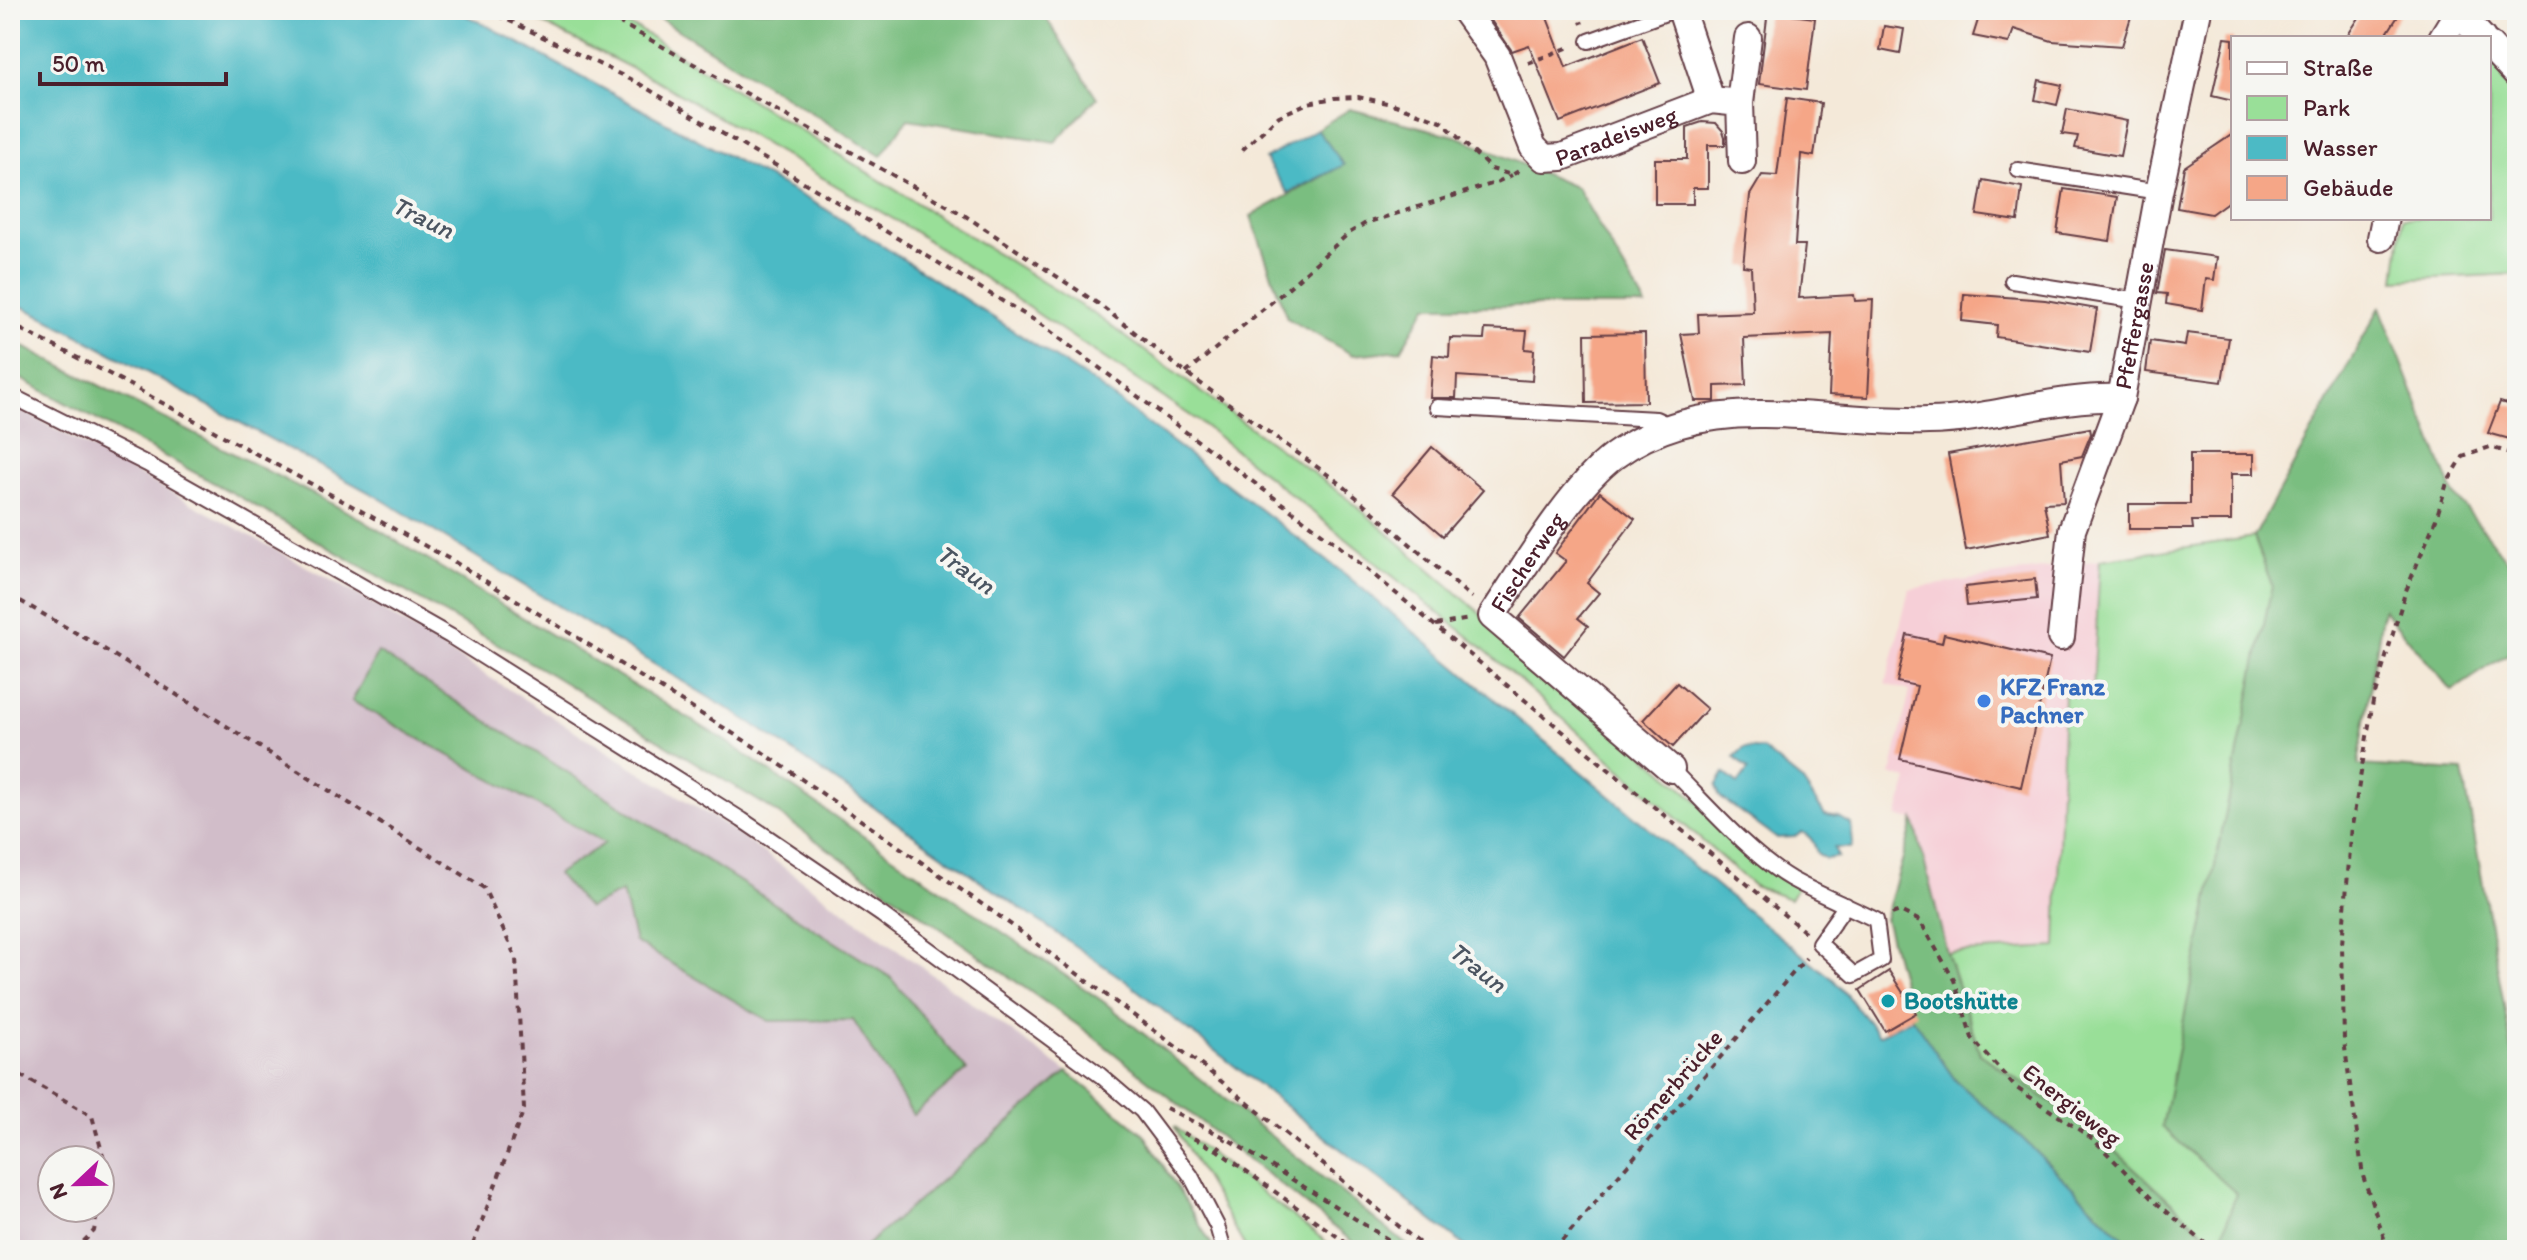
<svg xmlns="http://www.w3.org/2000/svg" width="2527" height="1260" font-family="Itim,sans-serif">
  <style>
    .built { fill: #f6cfd7 }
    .industrial { fill: #d1bdc9; fill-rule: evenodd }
    .green { fill: #99df98; stroke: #727f62; stroke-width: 2 }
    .forest { fill: #7abe80; stroke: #626e56; stroke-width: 2 }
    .water { fill: #4cbac5; stroke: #4b6c78; stroke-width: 2 }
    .building { fill: #f5a687 }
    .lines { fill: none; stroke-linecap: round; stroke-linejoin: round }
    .service-casing { stroke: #643d45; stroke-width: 18 }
    .minor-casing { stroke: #643d45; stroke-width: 30 }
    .path { stroke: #643d45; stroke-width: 4; stroke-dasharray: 6 6; stroke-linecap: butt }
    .service { stroke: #fff; stroke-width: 14 }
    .minor { stroke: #fff; stroke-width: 26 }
    .shop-dot { fill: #3f7fe0; stroke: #f6f6f2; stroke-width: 3 }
    .culture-dot { fill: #0f9aa8; stroke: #f6f6f2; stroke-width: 3 }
    .labels { text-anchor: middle; stroke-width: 8; stroke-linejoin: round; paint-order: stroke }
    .street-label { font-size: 24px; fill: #4a1f2b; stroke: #f6f6f2 }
    .shop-label { font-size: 24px; font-weight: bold; fill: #366cbe; stroke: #f6f6f2; text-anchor: start }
    .culture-label { font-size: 24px; font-weight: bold; fill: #0d838f; stroke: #f6f6f2; text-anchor: start }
    .water-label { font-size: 26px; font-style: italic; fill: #4b5561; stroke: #f6f6f2 }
  </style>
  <rect width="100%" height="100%" fill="#f6f6f2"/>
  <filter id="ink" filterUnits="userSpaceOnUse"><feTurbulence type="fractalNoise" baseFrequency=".0125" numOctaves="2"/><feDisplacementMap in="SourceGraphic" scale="16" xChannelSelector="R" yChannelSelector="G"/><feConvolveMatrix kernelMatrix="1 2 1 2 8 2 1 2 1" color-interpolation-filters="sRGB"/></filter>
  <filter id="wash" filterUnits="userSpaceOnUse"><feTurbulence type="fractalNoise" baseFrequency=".006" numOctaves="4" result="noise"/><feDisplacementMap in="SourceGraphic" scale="32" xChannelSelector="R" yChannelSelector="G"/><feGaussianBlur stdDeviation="1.8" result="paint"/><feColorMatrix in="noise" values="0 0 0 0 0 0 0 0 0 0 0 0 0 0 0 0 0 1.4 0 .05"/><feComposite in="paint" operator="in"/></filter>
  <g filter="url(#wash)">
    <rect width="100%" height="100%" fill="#f4e9d9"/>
    <!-- built -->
    <polygon class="built" points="2100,560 2093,690 2064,693 2056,948 1947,953 1914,820 1897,817 1908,780 1891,774 1910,691 1886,684 1909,589"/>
    <!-- industrial -->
    <path class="industrial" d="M10 404 358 595 725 825 1067 1072 861 1250H10ZM52 1160H100V1208H52Z"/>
    <!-- green -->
    <g class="green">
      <polygon points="516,10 586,10 638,29 1097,316 1346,497 1797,887 1790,899 1754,886 1479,645 1200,422 912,230 655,80"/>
      <polygon points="2489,41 2517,72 2517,274 2395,280 2403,218 2489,218"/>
      <polygon points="2254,537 2272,585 2237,1193 2219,1246 2096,1133 1980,1054 1947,953 2056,947 2064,692 2093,689 2100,560"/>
      <polygon points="1174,1126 1337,1250 1247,1250"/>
    </g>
    <!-- forest -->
    <g class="forest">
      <polygon points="646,10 1041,10 1097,98 1055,142 908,119 881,156"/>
      <polygon points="1350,109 1459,137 1577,188 1646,306 1427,306 1401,350 1353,355 1287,318 1251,216 1343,165 1317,129"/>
      <polygon points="2380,307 2452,491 2517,573 2517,648 2452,691 2383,609 2358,765 2463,771 2517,1079 2517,1250 2136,1250 2023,1139 1956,1081 1912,1018 1885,919 1914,820 1947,953 1980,1054 2096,1133 2219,1246 2236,1193 2162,1127 2272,585 2254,537"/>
      <polygon points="10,340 354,515 721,738 1104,1002 1413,1250 1363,1250 1086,1031 770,808 552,675 229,491 10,373"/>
      <polygon points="378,652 890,977 967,1070 913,1115 853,1020 769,1021 635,942 622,892 588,908 557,874 605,843 352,701"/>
      <polygon points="1067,1072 1144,1134 1215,1250 861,1250"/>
    </g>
    <!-- water -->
    <g class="water">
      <polygon points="10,10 454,10 480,22 824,208 1097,385 1346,575 1740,905 1834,980 1879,1035 1912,1018 1956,1081 2023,1139 2136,1250 1470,1250 1123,979 753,724 376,496 44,317 10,301"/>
      <polygon points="1317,129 1344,165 1288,193 1265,159"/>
      <path d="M1744 748 1764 750 1802 781 1825 815 1839 817 1851 824 1853 844 1851 848H1834L1838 857 1826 859 1817 853C1814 843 1812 837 1802 832L1795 837 1776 838 1720 797 1716 786 1724 773 1738 784 1748 770 1734 757Z"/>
    </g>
    <g id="blocks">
      <!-- building -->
      <g class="building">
        <polygon points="1488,10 1544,10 1566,67 1642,37 1660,83 1560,122 1529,45 1512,51 1492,22"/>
        <polygon points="1768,10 1792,10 1792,15 1815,18 1806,90 1759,84"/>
        <polygon points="1969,10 2133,10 2122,46 2052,41 2014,29 2009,43 1973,36 1979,17 1969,14"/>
        <polygon points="2364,10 2402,10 2384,38 2346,38"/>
        <polygon points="1884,26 1904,29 1900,54 1880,50"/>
        <polygon points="2225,38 2233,39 2233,101 2212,96"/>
        <polygon points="2039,80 2062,85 2057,105 2035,100"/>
        <polygon points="1787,98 1821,103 1814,156 1801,154 1795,245 1805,245 1799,298 1854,295 1855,301 1873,300 1868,397 1829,395 1832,334 1744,338 1746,385 1715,386 1715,401 1695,401 1681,334 1699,333 1698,314 1753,312 1751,267 1743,266 1750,195 1762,175 1777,176"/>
        <polygon points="2067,109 2127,121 2120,156 2075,148 2078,136 2062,134"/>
        <polygon points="1702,122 1716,123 1723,131 1725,137 1725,145 1708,145 1708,188 1693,188 1693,204 1655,204 1655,159 1687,159 1687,127"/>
        <polygon points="2233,134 2233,198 2211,214 2177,208 2184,167"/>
        <polygon points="1983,180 2022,187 2018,221 1977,215"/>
        <polygon points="2064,189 2117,197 2110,241 2057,233"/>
        <polygon points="2165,250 2217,257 2214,280 2206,279 2202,310 2166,304 2167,294 2157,293"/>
        <polygon points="1964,294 2045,300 2097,309 2090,352 1996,337 1997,325 1962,321"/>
        <polygon points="1485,329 1527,331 1525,349 1534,350 1532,381 1457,376 1456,398 1430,398 1433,355 1449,357 1450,338 1484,339"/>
        <polygon points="1645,333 1646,402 1586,403 1585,334"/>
        <polygon points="2187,333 2229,338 2222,382 2146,372 2150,341 2185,346"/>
        <polygon points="2500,402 2517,407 2517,441 2488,433"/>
        <polygon points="2090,428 2091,434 2082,456 2061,460 2064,502 2044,503 2050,534 1966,550 1948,454"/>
        <polygon points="1432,447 1483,490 1443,536 1393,493"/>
        <polygon points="2190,454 2254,454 2254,474 2231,474 2231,521 2192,521 2193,529 2129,529 2129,504 2190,504"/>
        <polygon points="1600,492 1635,519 1587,583 1599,593 1578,618 1588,626 1564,656 1519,618 1566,561 1555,553"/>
        <polygon points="2035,579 2037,599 1967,606 1965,587"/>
        <polygon points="1944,634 2050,659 2021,787 1900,759 1917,686 1897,682 1907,635 1942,643"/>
        <polygon points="1677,683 1707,709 1673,747 1643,720"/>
        <polygon points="1889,971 1916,1013 1885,1031 1860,990"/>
      </g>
    </g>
  </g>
  <g filter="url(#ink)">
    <use href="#blocks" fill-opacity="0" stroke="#643d45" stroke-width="2"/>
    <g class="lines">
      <defs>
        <g id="service">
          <polyline points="1589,41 1674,10"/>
          <polyline points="2018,170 2159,192"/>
          <polyline points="2012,281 2138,301"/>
          <polyline points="10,395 147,464 450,636 742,820 882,915 1100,1075 1142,1111 1191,1176 1217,1226 1224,1250"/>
          <polyline points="1437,407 1656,419 1671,426"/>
          <path d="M1671 769C1705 803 1750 855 1791 879 1818 894 1848 906 1876 920L1881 960 1854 975 1819 943 1846 905"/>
        </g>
        <g id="minor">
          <path id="s1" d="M1464 10 1497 56 1533 147 1544 158 1562 157 1711 100 1740 103 1742 161"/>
          <polyline points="1681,10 1711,100"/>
          <polyline points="2456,10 2482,38"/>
          <polyline points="2442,38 2458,12"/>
          <polyline points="2489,45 2517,75"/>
          <polyline points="1740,103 1748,38"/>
          <polyline points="2381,238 2385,218"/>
          <path id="s2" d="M2061 637 2072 530 2121 398 2159 192 2198 10"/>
          <path id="s3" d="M1671 769 1492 616C1523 569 1570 489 1614 456 1655 426 1707 414 1758 414 1814 413 1871 423 1928 421 1993 420 2057 395 2121 398"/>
        </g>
      </defs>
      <!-- service casing -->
      <use href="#service" class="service-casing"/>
      <!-- minor casing -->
      <use href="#minor" class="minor-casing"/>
      <!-- path -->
      <g class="path">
        <polyline points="487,10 638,83 1039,323 1334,542 1805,932"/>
        <polyline points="597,10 964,215 1100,305 1186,373 1341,484 1472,598"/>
        <polyline points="1577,10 1582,24"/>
        <polyline points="1528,63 1572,46"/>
        <polyline points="1242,150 1279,116 1308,103 1334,98 1358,97 1392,104 1441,121 1491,169 1512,175 1522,169"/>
        <polyline points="10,324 102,370 453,561 755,747 1002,918 1205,1068 1428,1250"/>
        <polyline points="1186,373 1279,296 1349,233 1366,223 1495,183 1512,175"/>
        <polyline points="10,595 104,649 484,888 516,958 524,1109 471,1250"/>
        <polyline points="1436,625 1470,619"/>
        <polyline points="1892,914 1900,911 1920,921 1954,980 1972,1038 2015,1087 2093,1139 2153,1200 2213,1250"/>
        <polyline points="10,1069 92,1116 106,1166 100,1196"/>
        <polyline points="1166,1108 1226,1138 1405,1250"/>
        <polyline points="1183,1133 1217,1150 1356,1250"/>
        <polyline points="1217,1150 1226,1138"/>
        <polyline points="75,1250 94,1231 98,1208"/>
        <polyline points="1554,1250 1806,958"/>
        <polyline points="2388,1250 2363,1176 2344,1041 2342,944 2352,826 2373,701 2405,593 2436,519 2447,483 2463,457 2490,447 2517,455"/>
      </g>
      <!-- service -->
      <use href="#service" class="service"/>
      <!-- minor -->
      <use href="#minor" class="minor"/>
    </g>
  </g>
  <!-- markers -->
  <circle class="shop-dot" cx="1984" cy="701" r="8"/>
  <circle class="culture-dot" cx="1888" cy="1001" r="8"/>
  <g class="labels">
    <!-- street labels -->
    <g class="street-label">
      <text dy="8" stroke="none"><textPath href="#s1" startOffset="246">Paradeisweg</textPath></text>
      <text dy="8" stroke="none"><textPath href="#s2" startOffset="322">Pfeffergasse</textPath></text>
      <text dy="8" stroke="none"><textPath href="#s3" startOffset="300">Fischerweg</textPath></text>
      <text transform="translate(1673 1085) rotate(-49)" y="8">Römerbrücke</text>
      <text transform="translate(2072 1105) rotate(38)" y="8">Energieweg</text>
    </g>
    <!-- shop labels -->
    <g class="shop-label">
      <text x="2000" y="695">KFZ Franz<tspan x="2000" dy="28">Pachner</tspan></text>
    </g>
    <!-- culture labels -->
    <g class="culture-label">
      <text x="1904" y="1009">Bootshütte</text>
    </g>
    <!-- water labels -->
    <g class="water-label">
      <text transform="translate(423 217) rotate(26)" y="9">Traun</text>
      <text transform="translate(966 569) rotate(36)" y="9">Traun</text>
      <text transform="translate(1478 967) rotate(38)" y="9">Traun</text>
    </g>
  </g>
  <!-- margin -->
  <rect width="2527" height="1260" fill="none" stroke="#f6f6f2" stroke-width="40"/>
  <!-- legend -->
  <rect x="2231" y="36" width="260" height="184" fill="#f6f6f2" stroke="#b1a0a2" stroke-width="2"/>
  <rect x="2247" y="62" width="40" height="12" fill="#ffffff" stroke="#b1a0a2" stroke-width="2"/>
  <text x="2303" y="76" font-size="24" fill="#4a1f2b">Straße</text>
  <rect x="2247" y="96" width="40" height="24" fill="#99df98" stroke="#b1a0a2" stroke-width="2"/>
  <text x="2303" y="116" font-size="24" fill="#4a1f2b">Park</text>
  <rect x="2247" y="136" width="40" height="24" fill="#4cbac5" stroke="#b1a0a2" stroke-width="2"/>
  <text x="2303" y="156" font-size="24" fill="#4a1f2b">Wasser</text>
  <rect x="2247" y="176" width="40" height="24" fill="#f5a687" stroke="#b1a0a2" stroke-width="2"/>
  <text x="2303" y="196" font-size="24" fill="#4a1f2b">Gebäude</text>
  <!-- north arrow -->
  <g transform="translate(76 1184) rotate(248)"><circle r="38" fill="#f6f6f2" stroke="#b1a0a2" stroke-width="2"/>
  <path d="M0-6L14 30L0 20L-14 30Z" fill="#b5179e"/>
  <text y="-12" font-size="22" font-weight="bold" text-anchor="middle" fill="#4a1f2b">N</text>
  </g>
  <!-- scale -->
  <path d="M40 72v12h186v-12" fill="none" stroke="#4a1f2b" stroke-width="4"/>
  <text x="52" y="72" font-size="24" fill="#4a1f2b" stroke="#f6f6f2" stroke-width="6" paint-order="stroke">50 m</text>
</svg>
